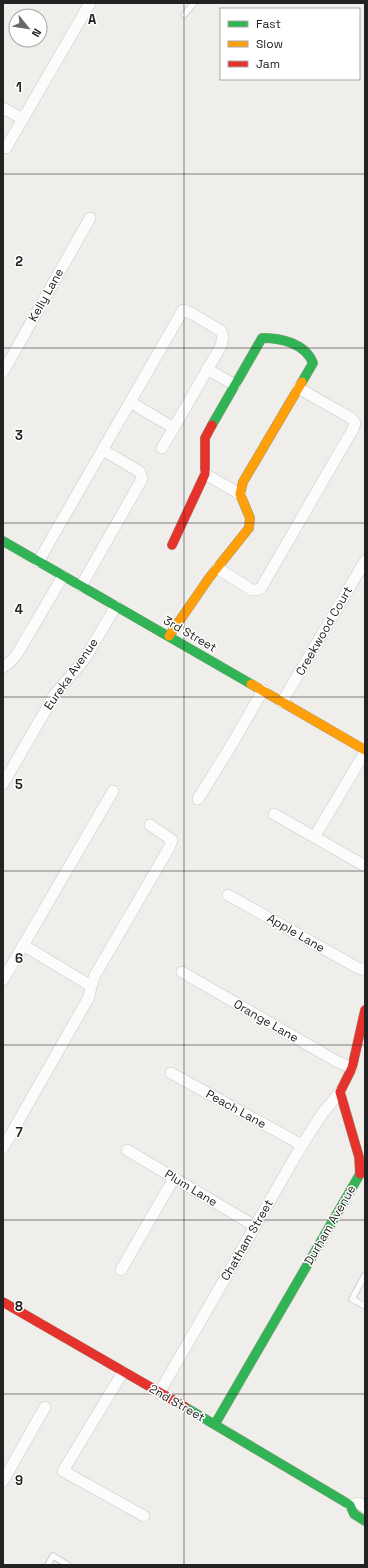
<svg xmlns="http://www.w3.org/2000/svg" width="368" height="1568" font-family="'Space Grotesk',sans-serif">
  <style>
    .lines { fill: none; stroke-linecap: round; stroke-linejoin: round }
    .lane-casing { stroke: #c9c8c7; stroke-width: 7 }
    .street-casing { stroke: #c9c8c7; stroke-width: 12 }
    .fast-casing { stroke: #999a82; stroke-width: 10 }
    .slow-casing { stroke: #999a82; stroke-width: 10 }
    .jam-casing { stroke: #999a82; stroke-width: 10 }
    .lane { stroke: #fdfcfc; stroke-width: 5.5 }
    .street { stroke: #fdfcfc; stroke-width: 11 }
    .fast { stroke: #30b455; stroke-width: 9 }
    .slow { stroke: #ff9f0a; stroke-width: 9 }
    .jam { stroke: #e5322d; stroke-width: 9 }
    .grid { fill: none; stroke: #222; stroke-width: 1; stroke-opacity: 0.55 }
    .labels { text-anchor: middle; stroke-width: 3; stroke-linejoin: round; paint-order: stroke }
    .street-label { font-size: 12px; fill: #222; stroke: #fff }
    .grid-label { font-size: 13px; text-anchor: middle; font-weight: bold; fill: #222; stroke: #fff; stroke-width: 3; stroke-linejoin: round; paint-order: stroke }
  </style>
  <rect width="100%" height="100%" fill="#f0eeeb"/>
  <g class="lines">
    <defs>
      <g id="lane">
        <polyline points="184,15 194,3"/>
        <polyline points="365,1275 352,1299 365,1306"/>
        <polyline points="48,1565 53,1556 68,1565"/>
      </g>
      <g id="street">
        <polyline points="3,108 23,119"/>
        <polyline points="6,148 90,3"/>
        <polyline points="207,369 235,385"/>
        <polyline points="3,372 90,218"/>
        <polyline points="130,402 174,428"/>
        <polyline points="205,474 240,494"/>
        <polyline points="38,562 183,310 191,313 221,331 223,337 221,346 162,448"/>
        <polyline points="217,568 252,590 257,590 261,588 353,429 355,423 351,418 298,388"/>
        <polyline points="81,586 142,479 140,472 103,450"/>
        <polyline points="3,667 10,662 17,654 63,576"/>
        <polyline points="282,702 365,561"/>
        <polyline points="3,784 55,694 84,660 116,606"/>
        <polyline points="198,799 232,744 263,690"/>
        <polyline points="274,814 365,866"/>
        <polyline points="315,836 365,752"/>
        <polyline points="228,895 358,968 365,970"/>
        <polyline points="23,945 91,986"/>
        <polyline points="182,972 336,1061 352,1068"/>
        <polyline points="3,980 113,791"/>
        <polyline points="171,1073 302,1145"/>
        <polyline points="3,1148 89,997 91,986 95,975 169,848 172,840 150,825"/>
        <polyline points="127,1150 255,1226"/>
        <polyline points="121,1270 174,1178"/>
        <polyline points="123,1372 63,1471 144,1516"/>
        <polyline points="159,1393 302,1145 322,1114 340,1092"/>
        <polyline points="3,1481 45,1407"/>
        <polyline points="350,1505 359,1503 365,1507"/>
      </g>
      <g id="fast">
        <path d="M212 425 262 338C281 338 305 343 313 363L302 382"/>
        <polyline points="3,541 251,684"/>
        <polyline points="185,1407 350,1505 354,1514 365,1521"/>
        <polyline points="215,1424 360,1174"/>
      </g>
      <g id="slow">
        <polyline points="169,636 209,578 249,528 250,518 240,494 243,482 302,382"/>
        <polyline points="251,684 365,750"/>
      </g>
      <g id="jam">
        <polyline points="172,545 205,474 205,438 212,425"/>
        <polyline points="360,1174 359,1157 340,1092 352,1068 365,1010"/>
        <polyline points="3,1302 185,1407"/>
      </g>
    </defs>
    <!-- lane casing -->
    <use href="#lane" class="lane-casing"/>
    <!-- street casing -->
    <use href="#street" class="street-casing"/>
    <!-- fast casing -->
    <use href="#fast" class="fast-casing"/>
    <!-- slow casing -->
    <use href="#slow" class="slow-casing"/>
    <!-- jam casing -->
    <use href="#jam" class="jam-casing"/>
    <!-- lane -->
    <use href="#lane" class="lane"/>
    <!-- street -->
    <use href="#street" class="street"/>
    <!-- fast -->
    <use href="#fast" class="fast"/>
    <!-- slow -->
    <use href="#slow" class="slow"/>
    <!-- jam -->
    <use href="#jam" class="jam"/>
  </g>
  <!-- grid -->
  <path class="grid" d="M184 3V1565M3 174H365M3 348H365M3 523H365M3 697H365M3 871H365M3 1045H365M3 1220H365M3 1394H365"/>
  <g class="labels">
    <!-- street labels -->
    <g class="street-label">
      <text transform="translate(46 295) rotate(-61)" y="4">Kelly Lane</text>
      <text transform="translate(324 631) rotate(-60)" y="4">Creekwood Court</text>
      <text transform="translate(190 634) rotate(30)" y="4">3rd Street</text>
      <text transform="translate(71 674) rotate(-55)" y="4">Eureka Avenue</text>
      <text transform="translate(296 933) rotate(30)" y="4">Apple Lane</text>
      <text transform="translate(266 1021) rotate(30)" y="4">Orange Lane</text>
      <text transform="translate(236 1109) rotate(29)" y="4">Peach Lane</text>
      <text transform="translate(191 1188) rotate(31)" y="4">Plum Lane</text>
      <text transform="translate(330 1225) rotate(-60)" y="4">Durham Avenue</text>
      <text transform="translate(247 1240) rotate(-60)" y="4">Chatham Street</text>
      <text transform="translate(177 1403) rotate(30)" y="4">2nd Street</text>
    </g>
  </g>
  <g class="grid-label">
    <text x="92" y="24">A</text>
    <text x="19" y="92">1</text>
    <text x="19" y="266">2</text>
    <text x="19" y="440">3</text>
    <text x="19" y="614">4</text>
    <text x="19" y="789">5</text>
    <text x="19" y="963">6</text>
    <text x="19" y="1137">7</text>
    <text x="19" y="1311">8</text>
    <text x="19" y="1485">9</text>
  </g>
  <!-- border -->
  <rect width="368" height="1568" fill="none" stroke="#222222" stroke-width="8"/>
  <!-- legend -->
  <rect x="220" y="8" width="140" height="72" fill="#ffffff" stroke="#a7a7a7"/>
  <rect x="228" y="21" width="20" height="6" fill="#30b455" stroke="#a7a7a7"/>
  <text x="256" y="28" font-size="12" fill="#222222">Fast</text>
  <rect x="228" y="41" width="20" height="6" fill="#ff9f0a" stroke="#a7a7a7"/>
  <text x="256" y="48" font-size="12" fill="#222222">Slow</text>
  <rect x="228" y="61" width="20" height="6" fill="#e5322d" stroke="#a7a7a7"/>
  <text x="256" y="68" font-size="12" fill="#222222">Jam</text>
  <!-- north arrow -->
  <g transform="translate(28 28) rotate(120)"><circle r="19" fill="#ffffff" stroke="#a7a7a7"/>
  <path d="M0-3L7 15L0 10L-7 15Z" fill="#6a6968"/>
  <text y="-6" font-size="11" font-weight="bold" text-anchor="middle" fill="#222222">N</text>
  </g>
</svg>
